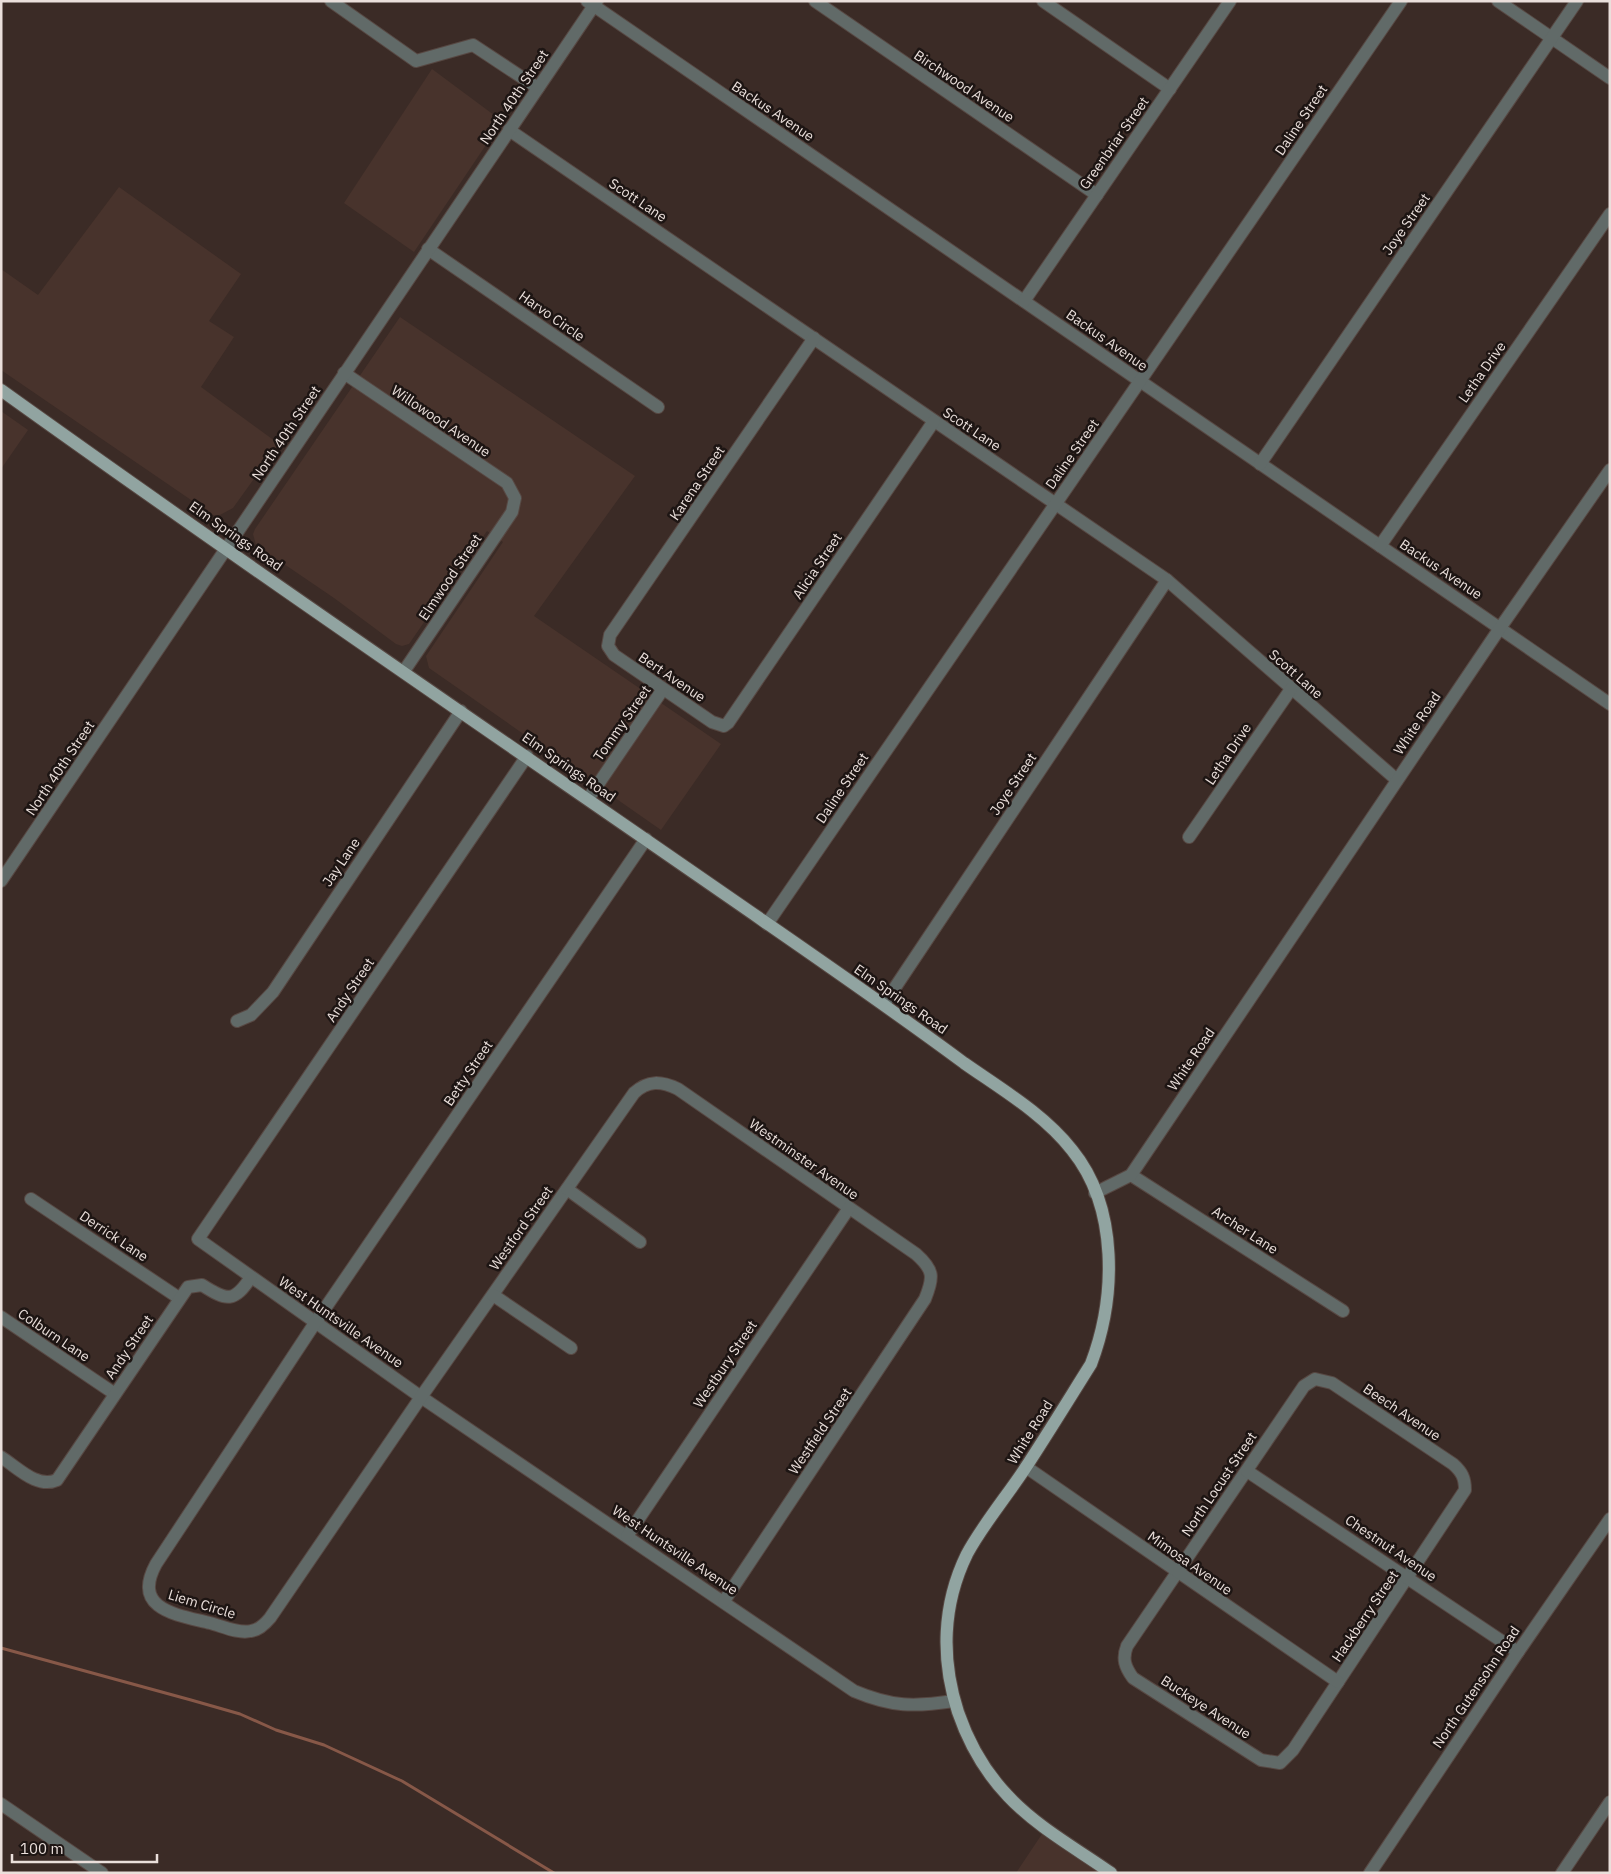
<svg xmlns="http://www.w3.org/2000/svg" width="1611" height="1874" font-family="'IBM Plex Sans',sans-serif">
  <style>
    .built { fill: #48332c }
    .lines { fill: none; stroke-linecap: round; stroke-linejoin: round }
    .stream { stroke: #875848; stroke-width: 3 }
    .minor-casing { stroke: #574843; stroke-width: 14 }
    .major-casing { stroke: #574843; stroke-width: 14 }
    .minor { stroke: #616a68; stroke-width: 12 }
    .major { stroke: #91a4a1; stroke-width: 12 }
    .labels { text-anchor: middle; stroke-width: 5; stroke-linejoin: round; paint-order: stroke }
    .street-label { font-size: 14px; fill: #eadfdb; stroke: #1d1513 }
  </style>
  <rect width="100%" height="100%" fill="#3b2b26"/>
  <!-- built -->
  <g class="built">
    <polygon points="432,69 502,121 414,252 344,203"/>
    <polygon points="119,187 241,274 209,321 234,337 201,387 279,444 233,508 218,516 213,515 1,370 1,269 38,295"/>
    <polygon points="400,317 635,476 534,616 721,744 661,830 429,668 426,656 503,542 487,531 409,644 402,646 396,644 334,598 256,545 253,534 255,529"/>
    <polygon points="1,411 28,430 1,469"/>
    <polygon points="1046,1828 1111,1873 1016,1873"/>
  </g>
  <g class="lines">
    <!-- stream -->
    <polyline class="stream" points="1,1648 191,1700 240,1714 276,1730 324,1745 402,1781 554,1873"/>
    <defs>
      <g id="minor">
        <polyline points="331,1 416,61 473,45 538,88"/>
        <polyline points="587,1 1610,704"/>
        <polyline points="815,1 1097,195"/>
        <polyline points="1043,1 1170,89"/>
        <polyline points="1498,1 1610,78"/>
        <polyline points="509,130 1167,580 1397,780"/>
        <polyline points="428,249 658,407"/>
        <polyline points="1024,301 1230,1"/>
        <polyline points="814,338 610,635 608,646 614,655 712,722 724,726 728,723 934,421"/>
        <polyline points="344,373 507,483 515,498 512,512 404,671"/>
        <polyline points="1260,464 1577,1"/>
        <polyline points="1380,546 1610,214"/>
        <path d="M527 756 198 1239 421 1397 854 1691C892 1707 914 1707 954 1701"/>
        <polyline points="588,799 663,689"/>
        <polyline points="1189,837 1291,689"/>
        <path d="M646 839 315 1323 156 1564C131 1610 178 1615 210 1623 222 1626 238 1634 251 1631 259 1630 265 1624 270 1618L421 1397 634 1093C648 1080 661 1081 678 1089L916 1254C934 1270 934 1277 925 1299L724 1601"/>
        <polyline points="1,881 597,1"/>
        <polyline points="767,924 1401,1"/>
        <polyline points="884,1004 1167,580"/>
        <polyline points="237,1021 251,1015 273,992 461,711"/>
        <polyline points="1131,1175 1343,1311"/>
        <polyline points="567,1189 640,1242"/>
        <polyline points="1095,1193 1131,1175 1500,628 1610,470"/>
        <polyline points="31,1199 179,1298"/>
        <polyline points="493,1295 571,1348"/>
        <polyline points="1,1317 115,1394"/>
        <path d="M1315 1379 1332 1383 1453 1464C1462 1472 1465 1478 1465 1490L1293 1750 1280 1763 1261 1760 1133 1678C1125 1667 1122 1659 1127 1646L1304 1386Z"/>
        <path d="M1 1457C17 1467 37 1489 57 1480L188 1287 202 1285C227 1301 234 1303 251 1277"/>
        <polyline points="1026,1467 1338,1682"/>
        <polyline points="1247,1471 1518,1652"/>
        <polyline points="627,1536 849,1208"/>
        <polyline points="1,1804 102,1873"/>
        <polyline points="1370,1873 1518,1652 1610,1519"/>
        <polyline points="1562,1873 1610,1802"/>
      </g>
      <path id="major" d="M1 390C252 570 508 744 762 920 830 967 898 1014 964 1063 1001 1089 1044 1114 1072 1150 1119 1208 1116 1298 1091 1364 1069 1399 1047 1435 1024 1470 1006 1497 982 1526 967 1554 942 1605 941 1660 958 1712 969 1744 985 1772 1008 1796 1037 1827 1077 1849 1111 1873"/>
    </defs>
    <!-- minor casing -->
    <use href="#minor" class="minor-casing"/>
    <!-- major casing -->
    <use href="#major" class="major-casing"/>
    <!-- minor -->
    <use href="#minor" class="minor"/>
    <!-- major -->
    <use href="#major" class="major"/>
  </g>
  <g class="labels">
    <!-- street labels -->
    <g class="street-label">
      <text transform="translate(964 86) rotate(34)" y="5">Birchwood Avenue</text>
      <text transform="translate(514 97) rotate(-56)" y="5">North 40th Street</text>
      <text transform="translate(773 111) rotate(34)" y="5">Backus Avenue</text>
      <text transform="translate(1301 120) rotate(-56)" y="5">Daline Street</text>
      <text transform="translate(1114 143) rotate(-55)" y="5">Greenbriar Street</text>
      <text transform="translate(638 200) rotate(34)" y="5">Scott Lane</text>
      <text transform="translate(1406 224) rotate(-55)" y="5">Joye Street</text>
      <text transform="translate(552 316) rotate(35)" y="5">Harvo Circle</text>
      <text transform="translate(1107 340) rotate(35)" y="5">Backus Avenue</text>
      <text transform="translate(1482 372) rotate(-55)" y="5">Letha Drive</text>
      <text transform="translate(441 421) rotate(34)" y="5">Willowood Avenue</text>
      <text transform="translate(972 429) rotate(34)" y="5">Scott Lane</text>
      <text transform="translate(286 433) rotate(-56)" y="5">North 40th Street</text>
      <text transform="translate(1072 454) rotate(-55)" y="5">Daline Street</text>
      <text transform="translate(697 483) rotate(-56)" y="5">Karena Street</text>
      <text transform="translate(236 536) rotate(35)" y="5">Elm Springs Road</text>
      <text transform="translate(817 566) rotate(-56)" y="5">Alicia Street</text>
      <text transform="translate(1441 569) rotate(34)" y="5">Backus Avenue</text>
      <text transform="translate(450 577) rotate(-56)" y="5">Elmwood Street</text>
      <text transform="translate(1296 674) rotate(41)" y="5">Scott Lane</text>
      <text transform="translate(672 677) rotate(34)" y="5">Bert Avenue</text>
      <text transform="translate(622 723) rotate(-55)" y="5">Tommy Street</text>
      <text transform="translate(1417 723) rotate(-56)" y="5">White Road</text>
      <text transform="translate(1228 754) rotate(-56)" y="5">Letha Drive</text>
      <text transform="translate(569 767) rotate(35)" y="5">Elm Springs Road</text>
      <text transform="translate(60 768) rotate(-56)" y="5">North 40th Street</text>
      <text transform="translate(1013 784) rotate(-56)" y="5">Joye Street</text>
      <text transform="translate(842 788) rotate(-56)" y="5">Daline Street</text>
      <text transform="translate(341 862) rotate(-56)" y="5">Jay Lane</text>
      <text transform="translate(350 990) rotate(-56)" y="5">Andy Street</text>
      <text transform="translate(901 999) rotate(35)" y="5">Elm Springs Road</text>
      <text transform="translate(1191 1059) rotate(-56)" y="5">White Road</text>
      <text transform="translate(468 1073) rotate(-56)" y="5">Betty Street</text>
      <text transform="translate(804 1159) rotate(35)" y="5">Westminster Avenue</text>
      <text transform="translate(521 1228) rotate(-55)" y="5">Westford Street</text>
      <text transform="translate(1245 1230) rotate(33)" y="5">Archer Lane</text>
      <text transform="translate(114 1236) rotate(34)" y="5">Derrick Lane</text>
      <text transform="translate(341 1322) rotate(35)" y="5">West Huntsville Avenue</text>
      <text transform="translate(54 1335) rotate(34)" y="5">Colburn Lane</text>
      <text transform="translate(129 1347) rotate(-56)" y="5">Andy Street</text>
      <text transform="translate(725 1364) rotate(-56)" y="5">Westbury Street</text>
      <text transform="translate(1402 1412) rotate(34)" y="5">Beech Avenue</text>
      <text transform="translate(820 1431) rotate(-56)" y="5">Westfield Street</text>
      <text transform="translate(1030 1432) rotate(-58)" y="5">White Road</text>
      <text transform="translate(1219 1484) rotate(-56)" y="5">North Locust Street</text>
      <text transform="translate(1391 1548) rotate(34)" y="5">Chestnut Avenue</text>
      <text transform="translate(675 1550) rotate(34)" y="5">West Huntsville Avenue</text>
      <text transform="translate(1190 1563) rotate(35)" y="5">Mimosa Avenue</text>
      <text transform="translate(202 1604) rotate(17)" y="5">Liem Circle</text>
      <text transform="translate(1365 1616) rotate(-56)" y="5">Hackberry Street</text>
      <text transform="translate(1476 1687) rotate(-56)" y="5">North Gutensohn Road</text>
      <text transform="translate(1206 1707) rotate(33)" y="5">Buckeye Avenue</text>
    </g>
  </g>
  <!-- border -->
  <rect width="1611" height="1874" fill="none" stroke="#eadfdb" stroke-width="5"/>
  <!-- scale -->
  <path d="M12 1854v8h145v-8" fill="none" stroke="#eadfdb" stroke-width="2.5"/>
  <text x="20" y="1854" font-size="15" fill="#eadfdb" stroke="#1d1513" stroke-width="4" paint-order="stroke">100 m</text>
</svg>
